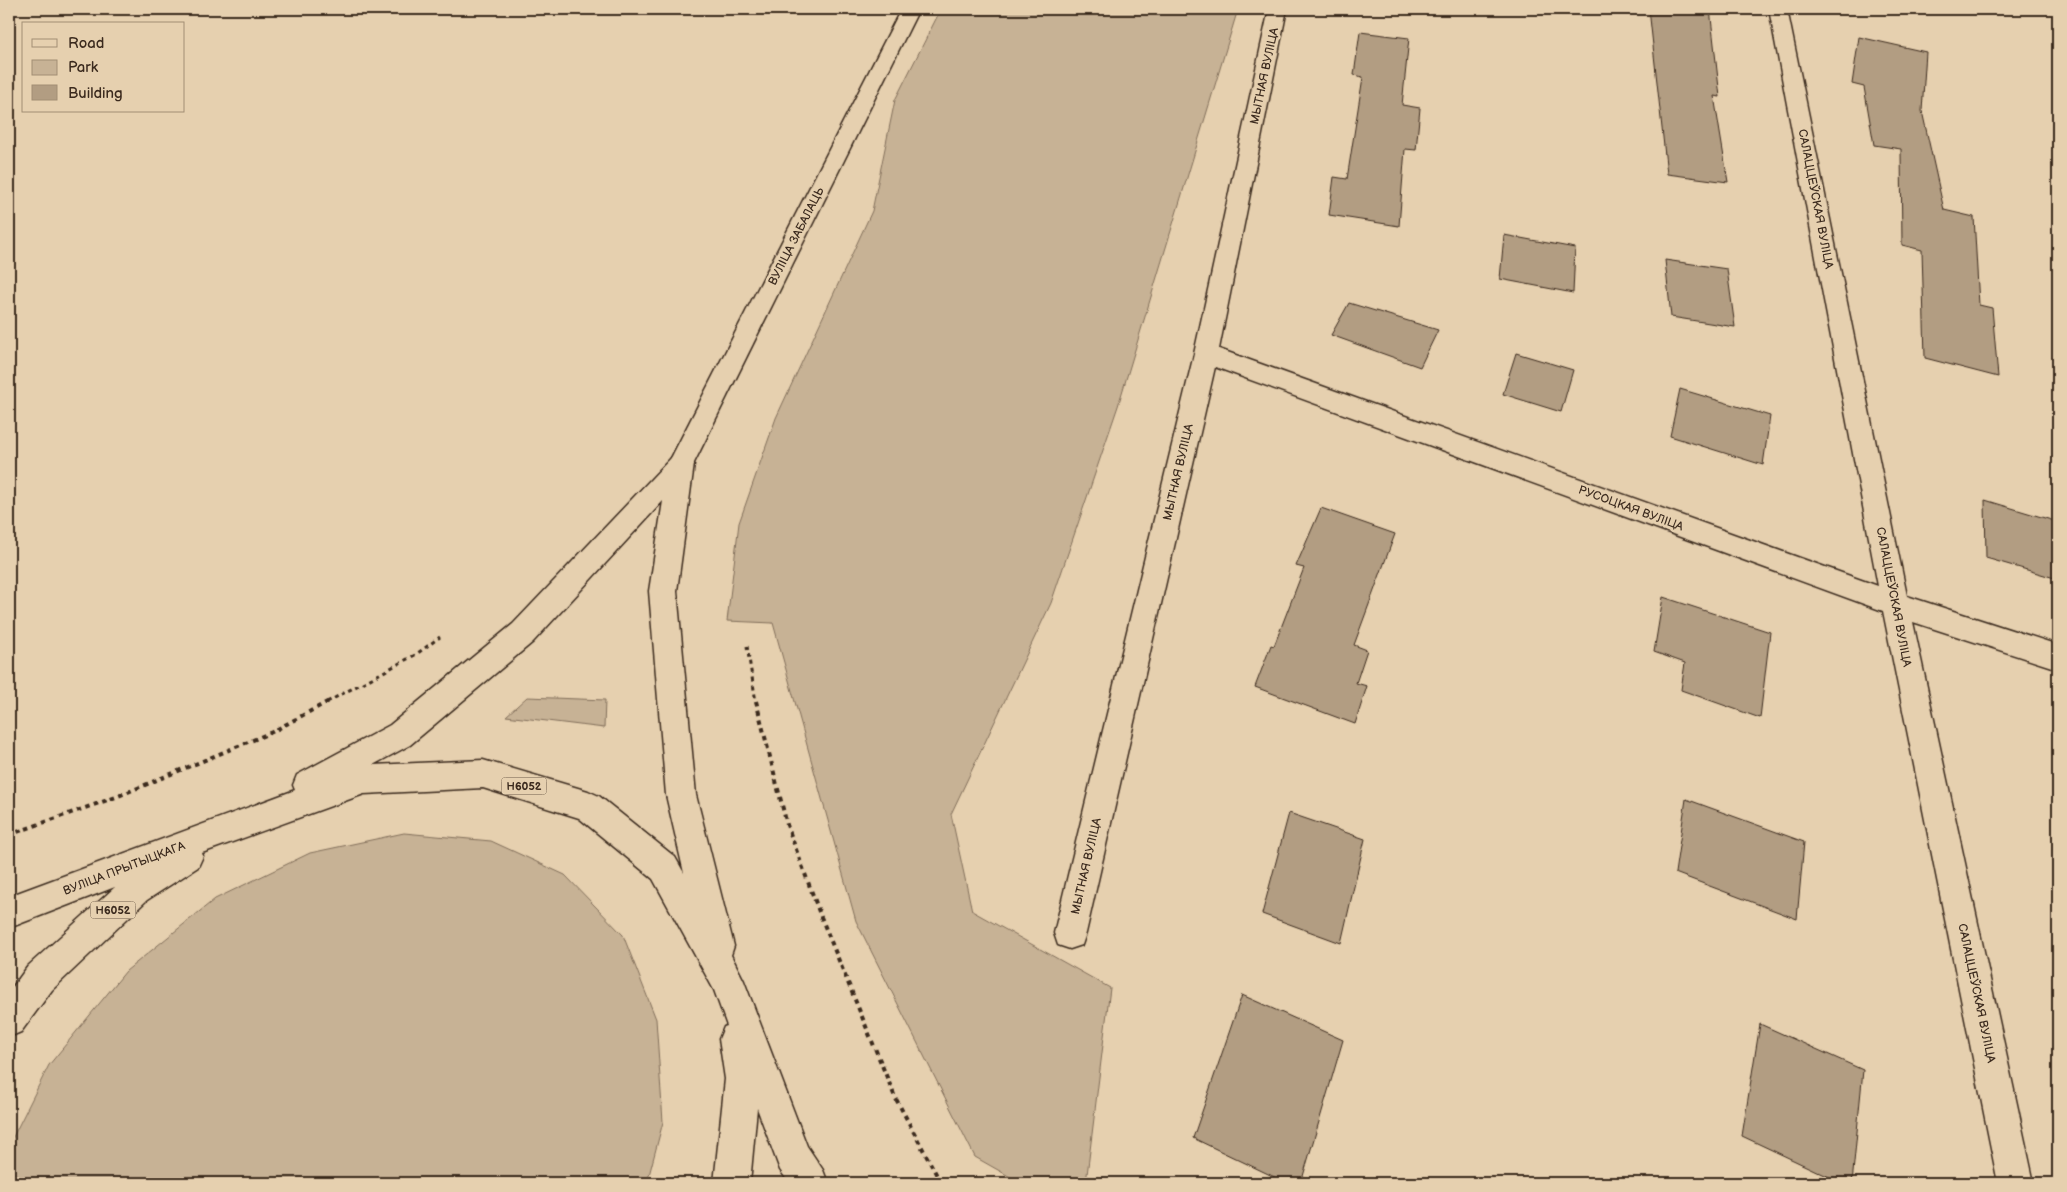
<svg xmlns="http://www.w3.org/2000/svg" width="2067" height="1192" font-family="'Balsamiq Sans',sans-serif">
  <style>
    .green { fill: #c7b295; stroke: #816e5a }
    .building { fill: #b29d82; stroke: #3b2a1e }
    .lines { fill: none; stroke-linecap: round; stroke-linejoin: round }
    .minor-casing { stroke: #3b2a1e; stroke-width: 3 }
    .tertiary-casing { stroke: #3b2a1e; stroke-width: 3 }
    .primary-casing { stroke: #3b2a1e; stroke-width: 3 }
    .path-far1 { stroke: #3b2a1e; stroke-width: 3; stroke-dasharray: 4 4; stroke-linecap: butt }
    .path { stroke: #3b2a1e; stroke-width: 4; stroke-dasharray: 4.5 4.5; stroke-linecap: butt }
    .minor { fill: #e6d0af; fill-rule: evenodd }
    .tertiary { fill: #e6d0af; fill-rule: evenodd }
    .primary { fill: #e6d0af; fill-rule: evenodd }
    .labels { text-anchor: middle; stroke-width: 5; stroke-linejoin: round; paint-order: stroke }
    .shield { fill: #e6d0af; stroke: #6e5c4a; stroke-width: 1 }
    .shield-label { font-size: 11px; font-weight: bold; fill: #3b2a1e }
    .street-label { font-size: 12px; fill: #3b2a1e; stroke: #e6d0af }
  </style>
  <rect width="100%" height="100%" fill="#e6d0af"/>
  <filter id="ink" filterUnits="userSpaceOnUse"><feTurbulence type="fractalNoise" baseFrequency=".02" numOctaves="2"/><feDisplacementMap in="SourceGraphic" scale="10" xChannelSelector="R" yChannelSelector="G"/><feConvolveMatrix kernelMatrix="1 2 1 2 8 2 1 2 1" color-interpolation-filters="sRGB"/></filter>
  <g filter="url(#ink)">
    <!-- green -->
    <g class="green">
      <polygon points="941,9 1238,9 1118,406 1051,603 951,814 972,911 1110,988 1086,1183 1021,1183 975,1157 856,921 773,623 727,621 739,523 776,418 872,211 895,100"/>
      <polygon points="527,697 605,700 604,728 506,716"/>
      <polygon points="404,833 491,841 565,875 623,935 656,1019 663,1122 647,1183 9,1183 9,1145 49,1065 126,971 215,899 310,853"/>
    </g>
    <!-- building -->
    <g class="building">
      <polygon points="1649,9 1710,9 1720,97 1714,96 1728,182 1667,174"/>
      <polygon points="1360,32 1409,38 1402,105 1420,108 1416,150 1405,149 1399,226 1329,215 1334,177 1347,179 1363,77 1354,75"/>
      <polygon points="1859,37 1926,52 1922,111 1944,210 1974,217 1979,305 1992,308 1998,377 1925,358 1922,250 1902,245 1901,149 1874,145 1864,87 1852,84"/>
      <polygon points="1504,235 1575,248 1573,293 1500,279"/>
      <polygon points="1665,260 1727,269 1735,327 1671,317"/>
      <polygon points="1349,303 1438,330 1420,367 1331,335"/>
      <polygon points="1516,353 1573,370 1561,412 1503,394"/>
      <polygon points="1680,389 1770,416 1763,465 1670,436"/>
      <polygon points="1985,500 2058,522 2058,579 1986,558"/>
      <polygon points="1321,508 1395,534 1354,645 1367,650 1356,683 1367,686 1355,724 1255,687 1271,645 1274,646 1304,568 1296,566"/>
      <polygon points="1663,597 1770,632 1760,718 1681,690 1685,663 1654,652"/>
      <polygon points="1686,799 1804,842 1797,919 1675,873"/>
      <polygon points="1289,813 1365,839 1341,943 1262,914"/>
      <polygon points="1242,995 1343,1040 1301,1183 1287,1183 1193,1138"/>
      <polygon points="1760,1024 1863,1070 1852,1183 1842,1183 1742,1136"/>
    </g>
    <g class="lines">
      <defs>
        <polygon id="minor" points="1269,9 1287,9 1219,349 1878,586 1769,9 1787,9 1907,596 2058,645 2058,669 1913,622 2034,1183 1998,1183 1883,611 1215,367 1086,933 1082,945 1070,949 1058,945 1054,933 1194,354"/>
        <polygon id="tertiary" points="901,9 919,9 690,471 681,474 672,471 668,464"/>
        <path id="primary" d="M681 454 690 457 694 464 677 591 696 795 734 946 731 955 744 981 807 1146 823 1170 828 1183H789L780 1170 757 1108 750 1183H714L725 1079 719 1039 724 1027 727 1026 714 990 653 879 579 818 483 788 364 794 202 853 203 856 198 867 147 900 52 990 21 1032 9 1037V992L28 966 115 887 9 928V896L295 790 293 785 297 775 390 725 513 624 672 457ZM663 501 649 591 666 795 684 873 675 857 599 796 588 791 483 760 373 765 410 745 533 642Z"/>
      </defs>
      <!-- minor casing -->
      <use href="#minor" class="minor-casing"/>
      <!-- tertiary casing -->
      <use href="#tertiary" class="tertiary-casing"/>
      <!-- primary casing -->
      <use href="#primary" class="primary-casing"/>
      <!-- path-far1 -->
      <g class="path-far1">
        <polyline points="747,646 756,702"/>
        <polyline points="327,702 415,655 440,637"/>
      </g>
      <!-- path -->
      <g class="path">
        <polyline points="756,701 787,825 821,917 895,1097 941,1183"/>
        <polyline points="9,835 116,797 272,732 329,701"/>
      </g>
      <!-- minor -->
      <use href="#minor" class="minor"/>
      <!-- tertiary -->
      <use href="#tertiary" class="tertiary"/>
      <!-- primary -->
      <use href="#primary" class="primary"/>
    </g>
  </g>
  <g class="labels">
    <!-- shield labels -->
    <g class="shield">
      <rect x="501.5" y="777.5" width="45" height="17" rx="4"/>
      <rect x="90.5" y="901.5" width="45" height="17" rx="4"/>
    </g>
    <g class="shield-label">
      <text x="524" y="790">Н6052</text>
      <text x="113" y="914">Н6052</text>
    </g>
    <!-- street labels -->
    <g class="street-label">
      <text transform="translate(1264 76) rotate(-78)" y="4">МЫТНАЯ ВУЛІЦА</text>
      <text transform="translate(1816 199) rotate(79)" y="4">САЛАЦЦЕЎСКАЯ ВУЛІЦА</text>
      <text transform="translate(796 236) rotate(-63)" y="4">ВУЛІЦА ЗАБАЛАЦЬ</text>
      <text transform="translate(1178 472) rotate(-77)" y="4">МЫТНАЯ ВУЛІЦА</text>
      <text transform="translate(1631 508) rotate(20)" y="4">РУСОЦКАЯ ВУЛІЦА</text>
      <text transform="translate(1894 597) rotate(79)" y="4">САЛАЦЦЕЎСКАЯ ВУЛІЦА</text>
      <text transform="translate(1086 866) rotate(-77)" y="4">МЫТНАЯ ВУЛІЦА</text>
      <text transform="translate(124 868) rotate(-21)" y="4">ВУЛІЦА ПРЫТЫЦКАГА</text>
      <text transform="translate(1977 993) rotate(78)" y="4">САЛАЦЦЕЎСКАЯ ВУЛІЦА</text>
    </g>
  </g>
  <!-- margin -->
  <rect width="2067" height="1192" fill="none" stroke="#e6d0af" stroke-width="30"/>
  <rect x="15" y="15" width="2037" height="1162" fill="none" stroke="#3b2a1e" stroke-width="2" filter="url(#ink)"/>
  <!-- legend -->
  <rect x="22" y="22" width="162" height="90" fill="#e6d0af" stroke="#a28e75"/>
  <rect x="32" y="39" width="25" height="8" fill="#e6d0af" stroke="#a28e75"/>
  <text x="68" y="48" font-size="15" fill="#3b2a1e">Road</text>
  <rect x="32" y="60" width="25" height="15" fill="#c7b295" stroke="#a28e75"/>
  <text x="68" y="72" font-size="15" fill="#3b2a1e">Park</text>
  <rect x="32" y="85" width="25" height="15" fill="#b29d82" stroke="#a28e75"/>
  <text x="68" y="98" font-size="15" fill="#3b2a1e">Building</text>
</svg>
